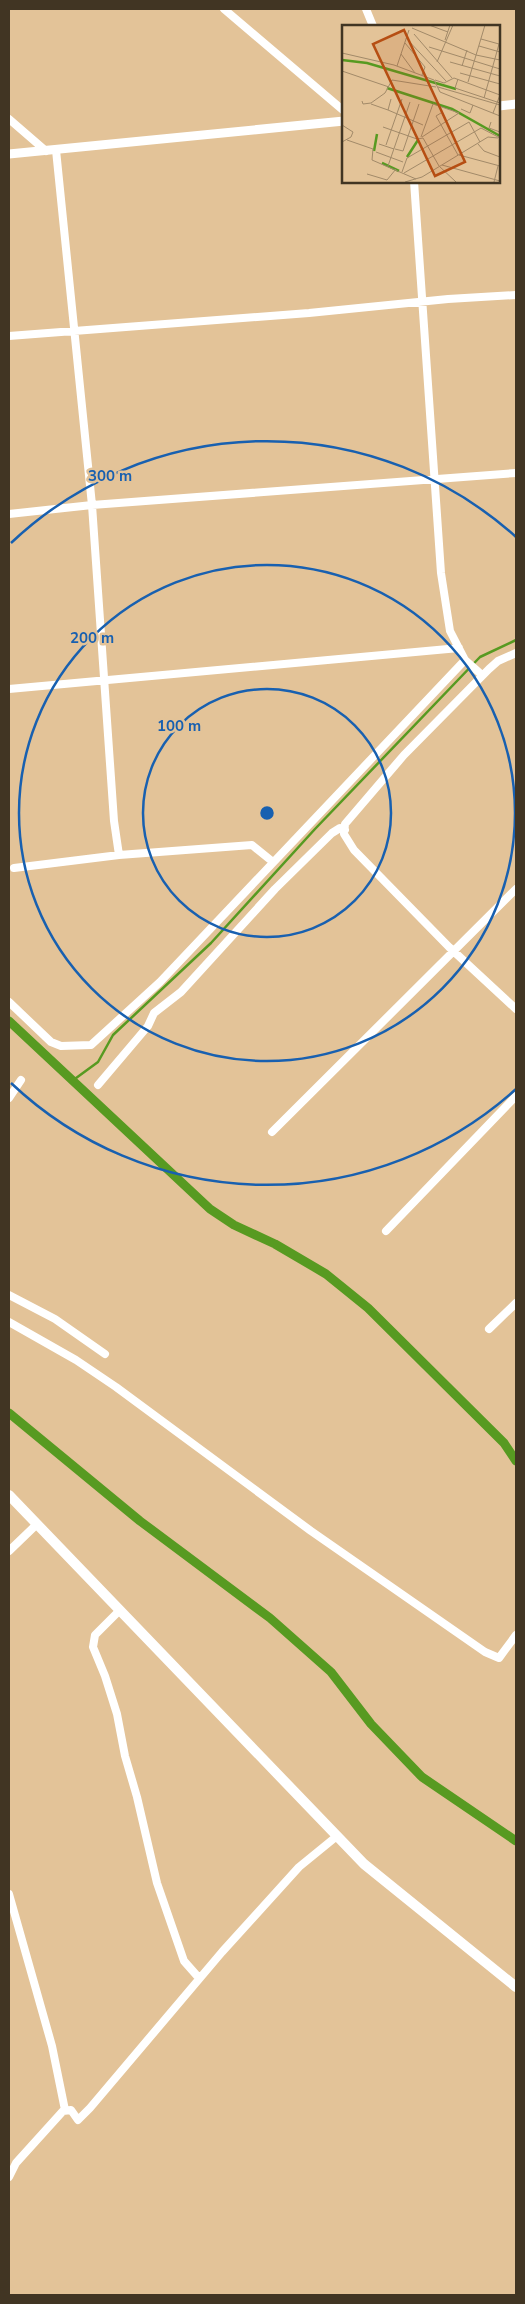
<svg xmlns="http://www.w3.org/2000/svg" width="525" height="2304" viewBox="0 0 525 2304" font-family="'Nunito Sans',sans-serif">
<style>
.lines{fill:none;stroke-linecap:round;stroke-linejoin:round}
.stream{stroke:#579a21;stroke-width:2.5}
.canal{stroke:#579a21;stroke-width:9}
.minor{stroke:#fff;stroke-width:8}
.tertiary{stroke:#fff;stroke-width:9}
.secondary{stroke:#fff;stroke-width:10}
.ring{fill:none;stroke:#1860b0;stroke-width:2.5}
.inset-river{fill:none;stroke:#579a21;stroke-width:2.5}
.inset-road{fill:none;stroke:#a28a69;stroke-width:1}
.view{fill:#b64e13;fill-opacity:0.15;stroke:#b64e13;stroke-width:2.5}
.inset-edge{fill:none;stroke:#413523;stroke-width:2.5}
.centre{fill:#1860b0;stroke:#e3c398;stroke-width:2.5}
.ring-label{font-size:15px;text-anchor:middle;font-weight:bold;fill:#1860b0;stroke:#e3c398;stroke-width:5;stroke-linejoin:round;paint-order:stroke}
</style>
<rect width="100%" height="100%" fill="#e3c398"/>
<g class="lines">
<path class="stream" d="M72 1081 98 1062 113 1035 211 943 315 829 480 657 516 640"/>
<path class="canal" d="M9 1021 210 1209 234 1225 275 1244 326 1274 368 1308 504 1443 516 1461
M9 1413 140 1521 270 1618 331 1672 371 1724 422 1777 516 1841"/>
<path class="minor" d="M224 9 344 111
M366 9 373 26
M9 119 46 151
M414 181 441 573 450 631 465 660 482 675
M9 336 309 313 448 299 516 295
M9 514 92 505 516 473
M516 653 498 661 489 669 404 755 345 824 344 834 354 850 449 947 516 1009
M9 689 459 648
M119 855 252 845 273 862
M14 868 119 855 114 821 92 505 56 150
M9 1002 51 1042 61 1046 91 1045 160 982 465 660
M98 1085 148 1026 154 1013 181 992 275 889 332 833 340 828 345 830
M9 1098 21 1080
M272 1132 516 889
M386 1231 516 1096
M9 1295 55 1319 105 1354
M9 1322 76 1360 116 1387 311 1531 485 1652 499 1658 516 1635
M489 1329 516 1303
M9 1551 37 1524
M120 1610 95 1635 93 1647 105 1676 117 1714 125 1756 137 1797 157 1883 184 1961 199 1978
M9 1894 52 2046 65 2110
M9 2177 16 2163 63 2111 71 2110 78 2120 90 2108 222 1952 299 1867 337 1836"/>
<path class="tertiary" d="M499 106 516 104
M9 154 344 121"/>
<path class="secondary" d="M9 1495 364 1864 516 1987"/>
</g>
<g class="ring">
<circle cx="267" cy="813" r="124"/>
<circle cx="267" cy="813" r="248"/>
<path d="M516 1089A372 372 0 0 1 11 1083M11 543A372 372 0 0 1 516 537"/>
</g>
<g transform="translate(342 25)">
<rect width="158" height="158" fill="#e3c398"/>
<path class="inset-river" d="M0 35 25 38 114 64M45 63 110 84 158 111M32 126 35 109M65 132 76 115M40 138 57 146"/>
<path class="inset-road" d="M87 0 106 7M70 3 134 30 158 35M72 9 110 53M64 13 104 56M139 14 157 19M103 15 108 0M63 18 83 42 80 50M137 21 158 27M87 22 158 44M0 28 52 40 92 55 98 67 158 91M59 29 73 48M95 37 111 0M108 37 158 51M55 41 67 5M120 41 125 25M0 46 47 62M118 48 158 59M116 54 113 63 158 78M93 55 102 58 112 53 158 70M126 57 143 0M96 62 158 80M142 73 157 19M49 74 46 85 81 100M20 76 21 79 29 78 43 68 50 55 94 62M29 79 46 85M119 84 128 88 131 80M99 88 94 91 116 130M151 88 158 70M149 97 147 103 158 107M0 100 11 107 9 112 0 117M41 102 75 114 81 113 97 141 114 157M79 112 91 79 117 88 80 112M5 115 31 124 30 135 74 154M37 119 52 124M136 119 142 126 158 132M44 120 60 74M53 124 61 126 77 79M34 127 61 137M117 130 158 141M100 140 158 156M46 141 68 77M60 147 65 133 127 97 138 117M62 148 139 103 158 113M25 149 45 155 54 144M63 157 80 152 146 112 156 113M152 157 156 141"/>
<path class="view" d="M62 5 123 137 93 151 31 19Z"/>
<rect width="158" height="158" class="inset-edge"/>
</g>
<circle cx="267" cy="813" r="8" class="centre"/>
<g class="ring-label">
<text x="110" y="481">300 m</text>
<text x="92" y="643">200 m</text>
<text x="179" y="731">100 m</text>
</g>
<rect width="525" height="2304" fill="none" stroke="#413523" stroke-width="20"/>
</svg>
